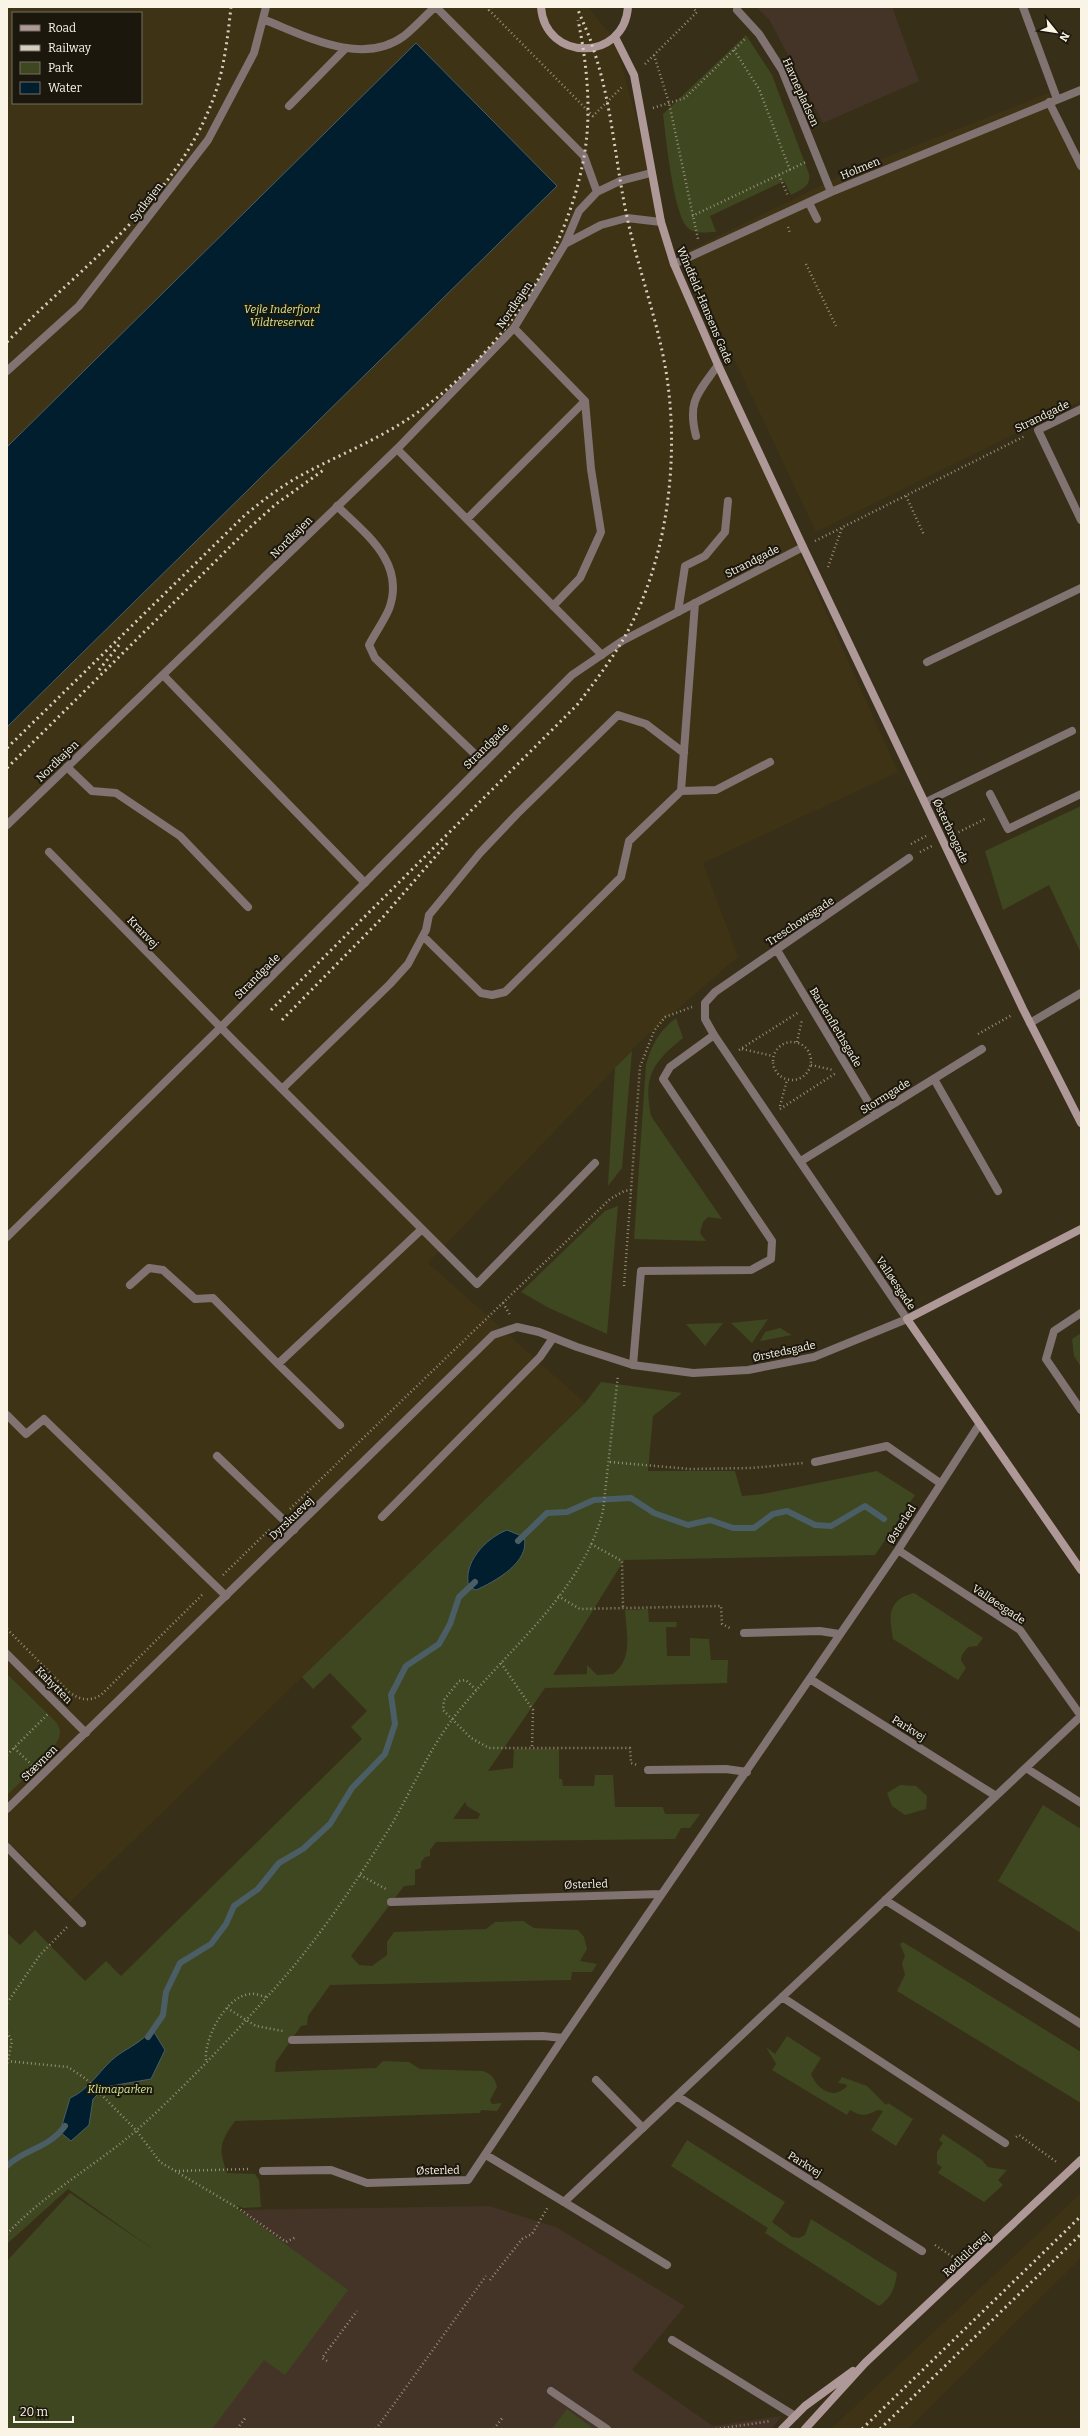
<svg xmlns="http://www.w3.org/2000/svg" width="1088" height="2436" viewBox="0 0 1088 2436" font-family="Bitter,serif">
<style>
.built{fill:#3f3315;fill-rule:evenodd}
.education{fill:#433427}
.green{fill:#3e4720;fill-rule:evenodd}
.water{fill:#001e2e;stroke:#4b5e65}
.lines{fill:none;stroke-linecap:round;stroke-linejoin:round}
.stream{stroke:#4b5e65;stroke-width:6}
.path{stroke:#978f7c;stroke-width:2.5;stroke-dasharray:1 3;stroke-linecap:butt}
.lane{stroke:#817372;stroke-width:8}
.street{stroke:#817372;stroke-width:8}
.secondary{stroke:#af9998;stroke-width:8}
.rail{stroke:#d6cfc0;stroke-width:3;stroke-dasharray:2 4;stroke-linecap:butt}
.labels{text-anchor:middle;stroke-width:4;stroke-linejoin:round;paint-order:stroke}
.street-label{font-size:11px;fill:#faf4e6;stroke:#1b170d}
.park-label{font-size:11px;font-style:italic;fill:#d5eb95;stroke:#1b170d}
</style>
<rect width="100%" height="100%" fill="#382f18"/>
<path class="built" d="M7 7H588L614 39 680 274 796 545 898 772 703 863 738 957 643 1039 428 1263 585 1403 70 1902 7 1841ZM13 13H141V103H13Z
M1049 93 1081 157V401L816 532 684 253 846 173Z
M1081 2193V2258L908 2429H831Z"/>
<path class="education" d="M756 7H892L919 81 823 123 769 19Z
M70 2193 189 2275 239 2210 489 2206 556 2227 685 2306 632 2370 713 2426 782 2416 771 2429H7V2261Z"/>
<path class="green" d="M746 35 772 75 809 174C811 187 801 189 791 195L784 181 710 216 716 232C707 232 694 235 687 227 673 211 666 137 663 114Z
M1081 806V953L1049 885 1003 910 985 851Z
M676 1018 683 1038C653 1062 643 1076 651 1116L722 1219 708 1217 703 1222 700 1233 706 1241 634 1239 646 1065C651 1045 660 1030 676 1018Z
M632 1051 622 1168 608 1186 615 1068Z
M618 1206 607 1334 549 1308 521 1292 605 1211Z
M768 1319 752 1343 731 1323Z
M723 1323 705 1346 686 1324Z
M780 1328 792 1335 760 1341 765 1332Z
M1081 1333V1367L1074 1356 1072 1339Z
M601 1382 682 1393 653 1416 648 1471H735L742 1496 763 1494 877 1471 915 1495 875 1555 624 1560 553 1675 587 1674V1665L597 1675 613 1674C634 1658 626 1633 625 1610L648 1609 649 1622H677L676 1627H666L667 1656H690V1638L709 1639 711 1660H728L727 1683 545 1688 488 1771 513 1768 514 1749H559V1779H562L563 1786H594L595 1775H613L615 1807H663L665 1814H700L690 1828H681L675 1839 436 1842 430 1850V1856L425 1857 421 1862V1868L415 1870V1885L404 1886 351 1956 359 1965 372 1966 387 1955V1942L394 1932 486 1929 495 1922 523 1921 534 1928 578 1930 584 1937 587 1949 580 1961 597 1964 592 1972H572L571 1980 330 1985 308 2016 307 2025 301 2026 276 2062 275 2072 376 2068 383 2061 409 2062 420 2069 483 2071C491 2074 495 2078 497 2087L490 2100 492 2104 502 2103 497 2111 481 2110 480 2113 235 2121C220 2142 218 2148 227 2173L255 2174 259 2180 261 2207 243 2208 237 2205 239 2210 348 2290 285 2375 264 2360 212 2429H7V2261L70 2193 157 2252 68 2189 7 2244V1933L20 1945 35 1930 85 1981 106 1961 121 1976 362 1739 351 1727 367 1711 330 1673 313 1689 302 1677 585 1403ZM465 1802 467 1806 480 1814 478 1819H453Z
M914 1593 983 1638 977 1646 968 1647 962 1655 961 1660 966 1668 958 1680 893 1639C889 1616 887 1600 914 1593Z
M7 1674 53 1719C57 1723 60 1727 60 1733 60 1748 19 1783 7 1795Z
M900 1785 916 1786 927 1796 926 1809 905 1815 892 1806 887 1793Z
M1043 1805 1081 1829V1933L998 1881Z
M903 1942 1081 2052V2103L897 1991 905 1975 902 1963 905 1956 900 1944Z
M787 2036 821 2058 811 2074C817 2089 833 2101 847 2086L845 2084 838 2083 842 2077 867 2086 886 2105 888 2103 913 2119 896 2146 871 2130 883 2111 878 2110C865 2116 863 2117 850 2110L847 2115 772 2070 776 2064 766 2047 775 2054Z
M943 2134 982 2160 988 2167 1007 2170 998 2180 1003 2185 984 2202 938 2173 942 2167 937 2164V2152L943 2143 939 2140Z
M687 2140 785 2202 772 2222 792 2237 799 2238 805 2235 811 2219 897 2273C895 2288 892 2297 879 2306L765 2233 768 2228 671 2166Z
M567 2409 594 2429H552Z"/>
<path class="water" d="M416 43 557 186 7 727V447Z
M507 1530 524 1537C531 1562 494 1582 476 1590L469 1587C462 1563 486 1538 507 1530Z
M152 2029 165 2050 151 2079 105 2087 93 2099 89 2125 71 2141 60 2132 70 2098C91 2089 100 2068 118 2055 131 2046 142 2042 152 2029Z"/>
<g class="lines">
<path class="stream" d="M518 1541 547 1513 567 1512 594 1500 631 1498 654 1513 688 1525 710 1520 733 1528H754L773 1514 787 1511 815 1525 831 1526 865 1506 884 1519
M148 2037 163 2015 166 1992 180 1963 211 1944 226 1924 234 1906 258 1889 279 1863 303 1849 330 1824 352 1788 385 1754 395 1724 391 1695 406 1666 439 1644 450 1624 459 1597 475 1582
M7 2166C24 2149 48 2149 65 2126"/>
<path class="path" d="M492 7 489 10 593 116 623 86
M734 50 759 89 790 170
M654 55 669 103 698 239
M645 64 697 12 692 7
M653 108 685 98 746 38
M779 175 788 196
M692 216 806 162
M788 227 790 233
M806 264 836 326
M906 496 924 535
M815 541 1025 436
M828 567 842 528
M955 834 987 818
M911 844 926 836
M920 852 932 846
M978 1034 1012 1015
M773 1061a19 19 0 1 1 38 0a19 19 0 1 1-38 0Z
M797 1042 802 1020
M742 1049 773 1056
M739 1050 799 1012
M811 1065 833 1070
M780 1106 787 1080
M780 1109 836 1073
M624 1286 640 1067 654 1031 665 1017 692 1007
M503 1303 510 1315
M610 1462 690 1469 752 1468 803 1463
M290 1509 610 1199 624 1191 632 1190
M591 1544 622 1561 623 1608
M223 1575 271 1528
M558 1596 580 1609 721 1606 722 1624 732 1629
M7 1629 69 1692C80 1700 89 1702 101 1695L204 1593
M501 1663 533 1710 532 1748
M476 1690 466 1680 459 1681 444 1700 443 1710 471 1738 489 1748H630L631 1763 637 1765
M14 1748 32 1765
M7 1755 48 1714
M360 1875 386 1889
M7 2003 40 1955 68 1926
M227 2008 256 2026 283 2031
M7 2032 12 2041 7 2065
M206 2060C204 2038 226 1996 250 1994 255 1993 261 1996 266 1997
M7 2061 68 2067 86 2079 136 2130 160 2162 241 2210 286 2242 296 2237
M1016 2137 1019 2135 1058 2163
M175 2171 250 2169
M7 2234C45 2193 95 2166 137 2130 185 2087 233 2035 276 1987 320 1937 357 1881 392 1824 412 1789 429 1750 454 1717 504 1652 582 1594 603 1511L618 1375
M935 2245 956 2259
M490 2280 522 2239 532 2234 548 2207
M327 2361 322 2358 357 2311
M237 2429 246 2417
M376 2429 486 2276
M494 2429 503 2417
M716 2429 771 2421"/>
<path class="lane" d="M1023 7 1057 99
M289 106 346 48
M809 203 817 219
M514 328 585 401 591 469 601 532 580 578 553 606
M696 436C687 401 698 393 718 365
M397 449 602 655
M337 506C366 534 406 563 389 609 384 621 375 633 369 645L375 658 484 763
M467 519 585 401
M678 612 685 566 705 556 725 532 728 501
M927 662 1081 588
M163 675 365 883
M67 767 92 791 116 793 180 836 248 907
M681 791 716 790 770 762
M990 794 1008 829 1081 794
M926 802 1072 731
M49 852 237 1044 477 1284 595 1163
M423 936 481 993 492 995 505 992 621 877 629 841 681 791 695 603
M934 1079 998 1191
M282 1089 390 984 408 964 426 930 429 915 480 853 517 814 618 715 646 724 684 753
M130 1285 149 1268 163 1270 195 1299 213 1298 278 1364
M1081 1313 1054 1331 1046 1359 1081 1410
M633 1365 641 1271 751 1270 771 1259 772 1241 663 1079 670 1067 714 1035
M7 1415 26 1434 44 1419 226 1596
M340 1425 278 1364 422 1229
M217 1456 294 1530
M815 1462 887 1446 940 1483
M382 1517 540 1357 553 1338
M7 1847 82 1923
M596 2080 643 2128
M564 2202 667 2265
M672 2340 795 2416
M551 2391 607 2429"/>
<path class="street" d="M436 7 584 156 597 192
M737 10 759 34 782 70 831 192
M265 20C306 36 362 67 404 36 415 27 425 16 435 7
M1049 102 1081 166
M565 244 601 225 627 218 661 222
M674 264 831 192 1081 90
M7 371 79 306 208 140 254 53 266 7
M1081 409 1038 430 1081 520
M7 825 397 449 514 328 565 244 579 211 597 192 620 181 651 173
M777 950 876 1115
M1030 1023 1081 993
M801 1161 982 1049
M7 1237 221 1027 572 675 622 641 803 547
M898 1550 1020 1630 1081 1716
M744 1633 820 1631 839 1634
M7 1654 86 1733
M810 1679 996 1796
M1026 1768 1081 1803
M648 1770 726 1769 747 1772
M7 1809 493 1335 517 1327 539 1332 577 1347 633 1365 693 1373 748 1370 814 1357 907 1319 714 1035 705 1019V1003L715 992 909 858
M885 1900 1081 2024
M391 1902 661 1894
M782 1997 1005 2143
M292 2040 543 2036 563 2038
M677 2096 922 2251
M486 2155 564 2202 1081 1716
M263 2171 331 2170 367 2183 468 2180 563 2038 898 1550 979 1425"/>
<path class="secondary" d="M541 7C545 62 624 62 628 7
M615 37 634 75 661 222 674 264 718 365 803 547 1023 1009 1081 1123
M1081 1229 907 1319 1081 1570
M782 2429 805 2406 853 2371
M805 2429 865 2363 1081 2160"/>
<path class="rail" d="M7 342C84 264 182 196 217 88 225 62 228 34 231 7
M99 670 119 645
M7 748 245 515C262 501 279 488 298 477 334 457 373 442 408 419 496 360 565 262 584 157 592 112 587 64 578 20
M7 768 247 530 276 504 325 469
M271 1010 577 705C597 679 617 653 632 623 667 552 678 463 668 385 661 329 639 273 627 217 615 161 612 103 593 48 589 34 582 21 577 7
M282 1020 383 917 448 842
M862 2429 1081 2216
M880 2429 1081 2234"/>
</g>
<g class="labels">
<g class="street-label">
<text transform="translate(801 92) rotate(66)" y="4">Havnepladsen</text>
<text transform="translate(860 168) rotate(-22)" y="4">Holmen</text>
<text transform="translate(146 202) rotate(-52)" y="4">Sydkajen</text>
<text transform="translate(514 305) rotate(-56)" y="4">Nordkajen</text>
<text transform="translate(705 305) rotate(67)" y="4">Windfeld-Hansens Gade</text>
<text transform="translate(1042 416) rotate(-26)" y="4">Strandgade</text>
<text transform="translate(291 537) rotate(-45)" y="4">Nordkajen</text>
<text transform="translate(752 561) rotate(-27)" y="4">Strandgade</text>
<text transform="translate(486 746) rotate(-45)" y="4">Strandgade</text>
<text transform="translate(57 761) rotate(-44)" y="4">Nordkajen</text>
<text transform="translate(951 831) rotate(65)" y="4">Østerbrogade</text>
<text transform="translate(800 921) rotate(-34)" y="4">Treschowsgade</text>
<text transform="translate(143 932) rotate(46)" y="4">Kranvej</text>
<text transform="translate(257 976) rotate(-45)" y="4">Strandgade</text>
<text transform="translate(836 1027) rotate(59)" y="4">Bardenflethsgade</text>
<text transform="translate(885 1096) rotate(-32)" y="4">Stormgade</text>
<text transform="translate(896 1283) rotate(56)" y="4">Valløesgade</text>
<text transform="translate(784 1351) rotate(-12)" y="4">Ørstedsgade</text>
<text transform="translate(291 1518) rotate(-44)" y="4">Dyrskuevej</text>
<text transform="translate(901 1524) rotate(-57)" y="4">Østerled</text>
<text transform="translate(999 1604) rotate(34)" y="4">Valløesgade</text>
<text transform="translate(54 1685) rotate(45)" y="4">Kahytten</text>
<text transform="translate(909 1728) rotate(32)" y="4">Parkvej</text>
<text transform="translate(39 1763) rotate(-45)" y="4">Stævnen</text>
<text transform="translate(586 1884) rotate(-2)" y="4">Østerled</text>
<text transform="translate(805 2164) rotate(32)" y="4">Parkvej</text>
<text transform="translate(438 2170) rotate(-1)" y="4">Østerled</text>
<text transform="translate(966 2254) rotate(-43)" y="4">Rødkildevej</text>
</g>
<g class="park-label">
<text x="282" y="313">Vejle Inderfjord<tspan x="282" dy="13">Vildtreservat</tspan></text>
<text x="120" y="2093">Klimaparken</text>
</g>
</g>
<rect width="1088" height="2436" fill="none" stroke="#faf4e6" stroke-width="16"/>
<rect x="12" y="12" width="130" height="92" fill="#1b170d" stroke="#746f64"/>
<rect x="20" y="25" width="20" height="6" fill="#af9998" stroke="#746f64"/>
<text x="48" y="32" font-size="12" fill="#faf4e6">Road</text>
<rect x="20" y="45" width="20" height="6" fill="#d6cfc0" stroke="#746f64"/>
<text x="48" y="52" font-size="12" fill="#faf4e6">Railway</text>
<rect x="20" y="62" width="20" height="12" fill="#3e4720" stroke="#746f64"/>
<text x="48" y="72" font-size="12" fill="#faf4e6">Park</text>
<rect x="20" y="82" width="20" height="12" fill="#001e2e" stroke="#746f64"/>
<text x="48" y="92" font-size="12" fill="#faf4e6">Water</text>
<g transform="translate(1056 32) rotate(120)" stroke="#1b170d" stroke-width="3" paint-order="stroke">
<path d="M0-3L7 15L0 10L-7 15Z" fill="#faf4e6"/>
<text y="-6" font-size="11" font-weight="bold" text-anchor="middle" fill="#faf4e6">N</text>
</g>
<path d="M14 2416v6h59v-6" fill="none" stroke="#faf4e6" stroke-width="2"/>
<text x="20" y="2416" font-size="12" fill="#faf4e6" stroke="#1b170d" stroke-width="3" paint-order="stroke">20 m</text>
</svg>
